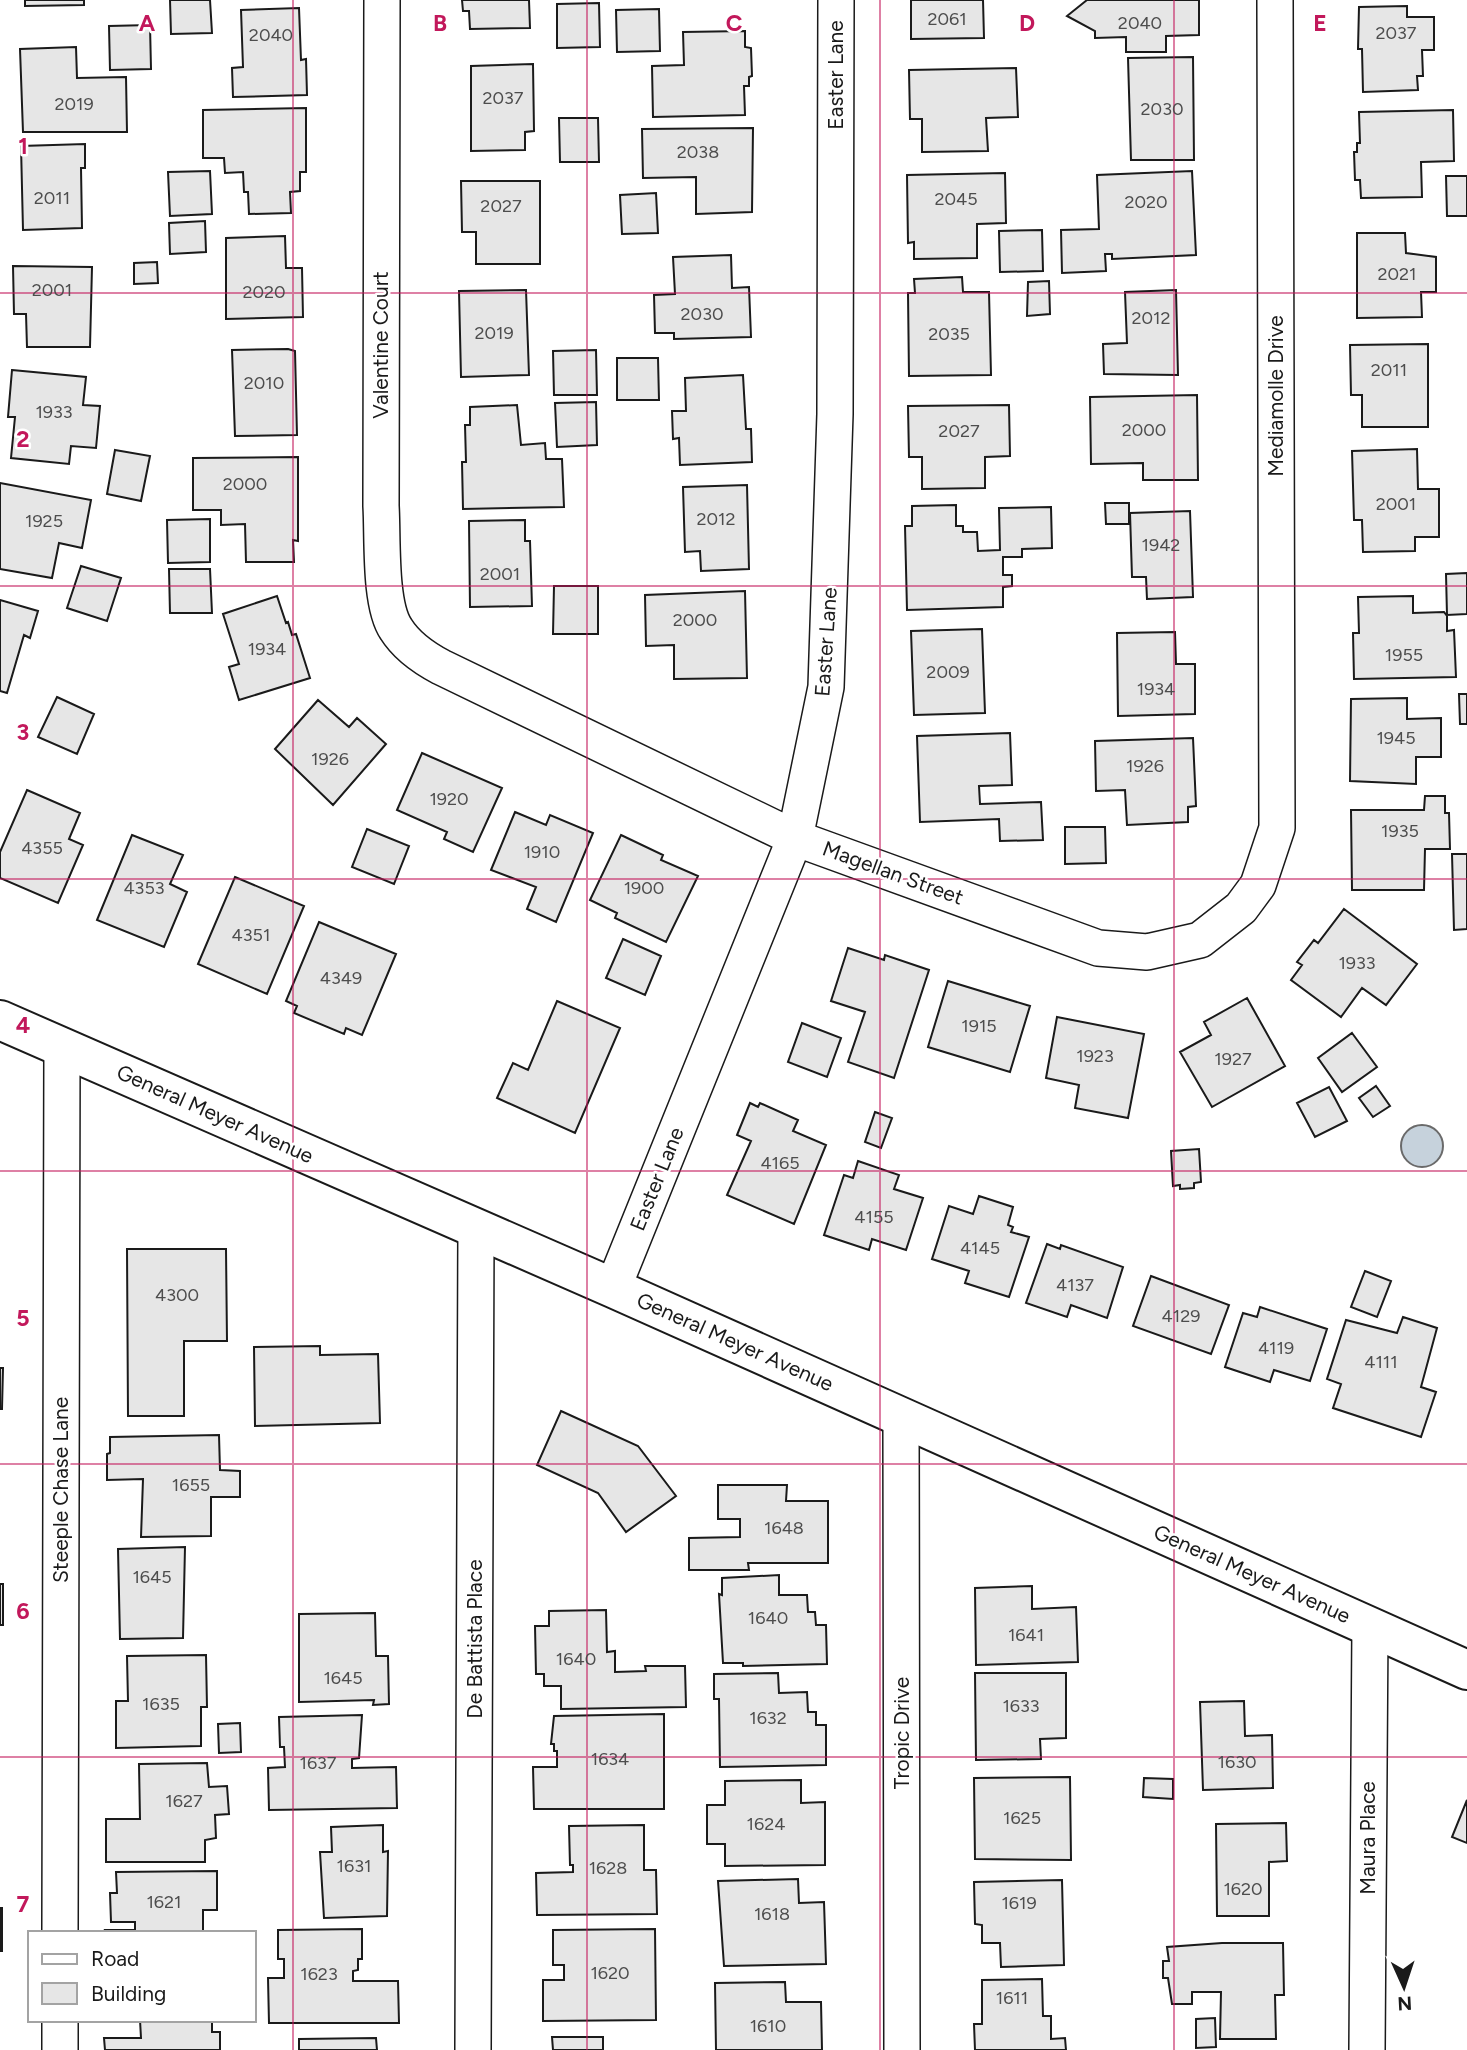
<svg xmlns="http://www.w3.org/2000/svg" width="1467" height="2050" viewBox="0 0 1467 2050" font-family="Figtree,sans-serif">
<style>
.water{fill:#c6d2dc;stroke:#6a6a6a;stroke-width:2}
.building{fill:#e6e6e6;stroke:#1a1a1a;stroke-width:2}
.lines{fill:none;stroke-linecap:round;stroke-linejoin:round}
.minor-casing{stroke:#1a1a1a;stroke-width:38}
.secondary-casing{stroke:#1a1a1a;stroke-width:42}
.minor{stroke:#fff;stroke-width:35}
.secondary{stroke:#fff;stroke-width:38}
.grid{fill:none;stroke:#c2185b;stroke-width:2;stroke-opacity:0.55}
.labels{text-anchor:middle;stroke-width:5;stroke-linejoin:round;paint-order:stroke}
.number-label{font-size:18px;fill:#4d4d4d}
.street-label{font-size:21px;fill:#1a1a1a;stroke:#fff}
.grid-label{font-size:23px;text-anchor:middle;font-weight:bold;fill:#c2185b;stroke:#fff;stroke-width:5;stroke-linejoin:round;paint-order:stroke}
</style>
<rect width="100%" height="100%" fill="#fff"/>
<path class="water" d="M1401 1146a21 21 0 1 1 42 0a21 21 0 1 1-42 0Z"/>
<path class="building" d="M25 0H84V5L25 6Z
M170 0H210L212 33 171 34Z
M462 0H529L530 28 470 29 469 11H463Z
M911 0H983L984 38 911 39Z
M1087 0H1199V35L1166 36V52H1126V37L1095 38V31L1067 16Z
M599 3 600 47 557 48V4Z
M1407 6V17H1434V50H1422L1423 76H1417L1418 90 1363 92 1362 49H1358L1359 7Z
M299 8 301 60 306 59 307 95 233 97 232 68 243 67 241 10Z
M659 9 660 51 617 52 616 10Z
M150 25 151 69 110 70 109 26Z
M745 31V47L751 48 752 76 749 77V86H744L745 115 653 117 652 66 684 65 683 32Z
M76 47 77 78 126 77 127 132H23L20 49Z
M1193 57 1194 160H1131L1128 58Z
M533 64 534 131 525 132V150L471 151V66Z
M1016 68 1018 117 986 118 988 151 922 152V119H910L909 70Z
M306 108V172H300V191L290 192 291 213 249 214 248 192H244L243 172 225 173 224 158H203V110Z
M1453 110 1454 161 1421 162 1422 197 1361 198 1360 180H1355L1354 152H1357V143H1360L1359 112Z
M559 118H598L599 162H560Z
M753 128 752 212 696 214V177L643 178 642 129Z
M85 144V168H81L82 228 23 230 21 146Z
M210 171 212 214 170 216 168 172Z
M1192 171 1196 255 1112 259V254H1105L1106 271 1062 273 1061 230 1099 229 1097 175Z
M1005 173 1006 223 977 224V258L914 259V242L908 243 907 175Z
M1446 176H1467V216H1447Z
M461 181H540V264H476V232H462Z
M656 193 658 233 622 234 620 195Z
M205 221 206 252 170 254 169 223Z
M1042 230 1043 271 1000 272 999 231Z
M1357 233H1405L1406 253 1436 257V292H1421L1422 317 1357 318Z
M285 236 286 268H302L303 317 226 319V238Z
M731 255 732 288 749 287 751 337 674 339V333H655L654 295 675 294 673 257Z
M157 262 158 283 134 284V263Z
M13 266 92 267 90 347H27L26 314H14Z
M962 277 963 292H989L991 375 909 376 908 293H915L914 279Z
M1049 281 1050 314 1027 316 1028 282Z
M526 290 529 375 461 377 459 291Z
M1176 290 1178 375 1104 374 1103 344 1127 343 1125 292Z
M1428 344V427H1362V395H1351L1350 345Z
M288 349 295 351 297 435 235 436 232 350Z
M596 350 597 395H554L553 351Z
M617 358H658L659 400H617Z
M12 370 86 377 83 405 100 406 96 448 71 446 69 464 11 458 15 417H8Z
M743 375 746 429H751L752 462 680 465 679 438 673 439 672 411H686L685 378Z
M1197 395 1198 480H1143V463L1091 464 1090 397Z
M596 402 597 445 557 447 555 403Z
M517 405 521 445 545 443 546 459H562L564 507 463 509 462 462H466L465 425H470V407Z
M1009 405 1010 456 985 457V488L922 489V457H909L908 406Z
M1417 449 1418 489H1439V537H1415V551L1363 552 1362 520H1354L1352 451Z
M115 450 150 456 141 501 107 494Z
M298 457V541L293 540 294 562H246L245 524 221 525V510H193V458Z
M0 483 91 500 82 548 59 543 52 578 0 569Z
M747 485 749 569 701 571 700 551 685 552 683 487Z
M1105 503H1129V524H1106Z
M956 505V526H963V532H977L978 551 1000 550 999 508 1051 507 1052 548 1022 549V557H1003V575H1012V586L1003 587V607L907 610 905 526H912V506Z
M1190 511 1193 597 1147 599 1146 577H1132L1130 513Z
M210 519V562L168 563 167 520Z
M525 520V541H530L532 606 470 607 469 521Z
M81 566 121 578 107 621 67 608Z
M169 569H210L212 613H170Z
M1467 573V614L1447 615 1446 574Z
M554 586H598V634H553Z
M745 591 747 678 674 679V645L646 646 645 595Z
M277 596 286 623 288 622 292 635 296 634 310 678 239 700 229 667 239 664 223 614Z
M1413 596V613L1444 612 1447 616V631L1454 630 1456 677 1354 679 1353 633H1359L1358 597Z
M0 600 38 611 30 638 24 635 7 693 0 691Z
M982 629 985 713 914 715 911 631Z
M1175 632 1176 664H1195V714L1118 716 1117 633Z
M1459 694H1467V724H1460Z
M57 697 94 714 77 754 38 737Z
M1407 698V719L1441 718V757H1416V784L1350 781 1351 699Z
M318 700 349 727 357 718 386 744 333 805 275 749Z
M1010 733 1012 785 979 786 980 804 1041 802 1043 840 1000 841 999 819 920 822 917 736Z
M1193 738 1196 806 1188 807V822L1127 825 1125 790 1096 791 1095 741Z
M422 753 502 788 473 852 444 839 447 832 397 810Z
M27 790 80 813 69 839 83 845 58 903 0 878V852Z
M1425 796H1445V813H1449L1450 849H1425L1424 890H1352L1351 810H1424Z
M515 812 546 825 550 815 593 833 556 922 527 909 536 887 491 870Z
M1065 827H1105L1106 863 1065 864Z
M367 829 409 846 394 884 352 867Z
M132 835 183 855 170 884 187 892 164 947 97 920Z
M621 835 663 855 661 860 698 876 666 942 615 918 617 913 590 900Z
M1452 854H1467V929L1454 930Z
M235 877 304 906 267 994 198 964Z
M1344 909 1417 964 1386 1005 1362 988 1341 1017 1291 980 1302 965 1297 962 1314 940 1318 943Z
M319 922 396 954 362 1035 346 1028 344 1034 294 1013 297 1006 286 1001Z
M623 939 661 956 645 995 606 978Z
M848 948 884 960 885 955 929 970 894 1078 848 1062 865 1012 831 1001Z
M948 981 1030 1006 1010 1072 928 1047Z
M1247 998 1285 1066 1212 1107 1180 1052 1211 1035 1204 1022Z
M557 1001 620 1028 575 1133 497 1098 513 1063 528 1070Z
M1057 1017 1144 1034 1128 1118 1075 1108 1079 1085 1046 1078Z
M802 1023 841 1038 827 1077 788 1062Z
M1352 1033 1377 1067 1342 1092 1318 1058Z
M1376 1086 1390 1106 1373 1117 1359 1098Z
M1329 1087 1347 1121 1315 1137 1297 1103Z
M750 1103 758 1107 760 1103 798 1120 793 1131 826 1145 794 1224 727 1195 751 1141 737 1135Z
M875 1112 892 1118 881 1148 865 1142Z
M1199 1149 1201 1182 1194 1183V1188L1180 1189V1185L1173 1186 1171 1151Z
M858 1161 899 1175 894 1189 923 1198 906 1250 872 1239 869 1250 824 1235 844 1175 853 1178Z
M979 1196 1013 1207 1008 1225 1013 1227 1011 1232 1029 1237 1009 1297 965 1283 969 1271 932 1259 949 1206 973 1214Z
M1047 1244 1060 1249 1061 1245 1123 1267 1107 1318 1071 1305 1067 1317 1026 1303Z
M127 1249H226L227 1341H184V1416H128Z
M1365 1271 1391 1281 1377 1317 1351 1307Z
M1151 1276 1229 1305 1211 1354 1133 1326Z
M1260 1307 1327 1329 1310 1381 1274 1370 1270 1382 1225 1367 1243 1313 1257 1317Z
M1403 1317 1437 1328 1421 1387 1436 1392 1421 1437 1333 1408 1341 1384 1327 1379 1346 1320 1397 1333Z
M320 1346V1355L378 1354 380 1423 255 1426 254 1347Z
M0 1368H3L2 1409H0Z
M561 1411 638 1446 676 1496 626 1532 598 1493 537 1465Z
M219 1435 220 1470 240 1471V1497H211V1536L141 1537 143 1479 107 1480V1454L110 1453V1437Z
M718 1485H787L786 1501H828V1563H748L749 1570H689V1538L740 1537V1519H718Z
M185 1547 183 1638 120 1639 118 1549Z
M779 1575V1595H807L808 1612H815L816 1625H826L827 1664 743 1666V1663H723L719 1594 722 1595V1578Z
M0 1584H3V1625H0Z
M1032 1586V1609L1076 1607 1078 1662 976 1665 975 1588Z
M606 1610 607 1652 615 1651V1672L646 1671 645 1666H685L686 1707 561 1709V1686H544V1674H536L535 1626H549V1611Z
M375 1613 376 1656H388L389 1704 373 1705 374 1700 299 1702V1614Z
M206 1655 207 1707H201V1746L116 1748V1701H128L127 1656Z
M778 1673 779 1693 807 1692 808 1712H816V1725H826V1765L720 1767 719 1699H714V1674Z
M975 1673H1066V1738L1040 1739 1041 1759 976 1760Z
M1244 1701 1245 1736 1272 1735 1273 1788 1203 1790 1200 1702Z
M664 1714V1809H534L533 1767H557V1751H554V1744H551L554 1716Z
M362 1715 359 1758 352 1759V1768L396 1767 397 1808 269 1810 268 1768 285 1767 284 1747H280L279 1717Z
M240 1723 241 1752 219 1753 218 1724Z
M207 1763 209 1787 227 1786 229 1814 215 1815 216 1838 205 1840V1862H106V1819H140L139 1764Z
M1070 1777 1071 1860 975 1859 974 1778Z
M1144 1778 1173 1779V1799L1143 1797Z
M801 1780V1803L825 1802V1865L725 1866V1844H707V1805H725V1781Z
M1467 1800V1843L1452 1837Z
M1286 1823 1287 1861 1269 1862V1916H1217L1216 1824Z
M383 1825V1852L388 1851 387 1916 324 1918 320 1852H332L331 1827Z
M644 1825V1870H656L657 1914 537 1915 536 1873 573 1872V1865H570L569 1826Z
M217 1871V1910H203V1933H106L105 1930H135V1922H111L110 1893H117L116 1872Z
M798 1879 799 1903 824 1902 826 1964 724 1966 718 1881Z
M1062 1880 1064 1965 1001 1967 1000 1943H982V1925L975 1924 974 1882Z
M0 1908H2V1951H0Z
M362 1929V1959H358V1970L353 1971V1981H398L399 2023H269L268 1978H284V1959H278V1930Z
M655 1929 656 2020 543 2021V1980H564V1965H553V1930Z
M1222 1943H1283L1284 1995H1275L1276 2039H1220L1221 1992H1192V2004H1172L1168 1978H1163V1961H1169L1167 1947Z
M1042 1979 1043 2016H1051V2039L1065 2038 1066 2050H975L974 2024H982V1980Z
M785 1982 786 2002H821L822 2050H716L715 1983Z
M1215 2018 1216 2047 1196 2048V2019Z
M140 2020H212V2032H220V2050H105L104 2038H141Z
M552 2037H603V2050H553Z
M376 2038 377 2050H299V2039Z"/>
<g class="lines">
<defs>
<path id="minor" d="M382 0 381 506C383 537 379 604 396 629 406 645 424 658 441 667L795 838 1098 948 1147 952 1200 940 1241 908 1258 885 1277 828 1275 0
M613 1288 795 838 826 687 835 414 836 0
M901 1417 902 2050
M60 1933 62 1047
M60 2050V2020
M473 2050 476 1229
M1367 2050 1370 1626"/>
<path id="secondary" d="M0 1020 613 1288 1467 1670"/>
</defs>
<use href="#minor" class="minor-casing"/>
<use href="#secondary" class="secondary-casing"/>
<use href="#minor" class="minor"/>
<use href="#secondary" class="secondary"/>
</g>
<path class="grid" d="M293 0V2050M587 0V2050M880 0V2050M1174 0V2050M0 293H1467M0 586H1467M0 879H1467M0 1171H1467M0 1464H1467M0 1757H1467"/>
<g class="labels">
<g class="number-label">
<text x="947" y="25">2061</text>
<text x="1140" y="29">2040</text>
<text x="1396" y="39">2037</text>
<text x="271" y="41">2040</text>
<text x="503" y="104">2037</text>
<text x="74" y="110">2019</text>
<text x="1162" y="115">2030</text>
<text x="698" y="158">2038</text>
<text x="52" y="204">2011</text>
<text x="956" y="205">2045</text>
<text x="1146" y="208">2020</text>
<text x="501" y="212">2027</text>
<text x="1397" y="280">2021</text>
<text x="52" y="296">2001</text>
<text x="264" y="298">2020</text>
<text x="702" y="320">2030</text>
<text x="1151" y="324">2012</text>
<text x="494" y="339">2019</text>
<text x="949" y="340">2035</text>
<text x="1389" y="376">2011</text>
<text x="264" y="389">2010</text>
<text x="54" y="418">1933</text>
<text x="1144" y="436">2000</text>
<text x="959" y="437">2027</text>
<text x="245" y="490">2000</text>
<text x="1396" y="510">2001</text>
<text x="716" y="525">2012</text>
<text x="44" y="527">1925</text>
<text x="1161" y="551">1942</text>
<text x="500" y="580">2001</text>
<text x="695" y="626">2000</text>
<text x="267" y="655">1934</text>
<text x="1404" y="661">1955</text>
<text x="948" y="678">2009</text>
<text x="1156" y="695">1934</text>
<text x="1396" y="744">1945</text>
<text x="330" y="765">1926</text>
<text x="1145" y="772">1926</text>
<text x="449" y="805">1920</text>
<text x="1400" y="837">1935</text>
<text x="42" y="854">4355</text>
<text x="542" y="858">1910</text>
<text x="144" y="894">4353</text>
<text x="644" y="894">1900</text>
<text x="251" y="941">4351</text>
<text x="1357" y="969">1933</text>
<text x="341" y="984">4349</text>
<text x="979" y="1032">1915</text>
<text x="1095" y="1062">1923</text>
<text x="1233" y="1065">1927</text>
<text x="780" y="1169">4165</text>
<text x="874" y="1223">4155</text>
<text x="980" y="1254">4145</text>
<text x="1075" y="1291">4137</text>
<text x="177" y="1301">4300</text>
<text x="1181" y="1322">4129</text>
<text x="1276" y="1354">4119</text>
<text x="1381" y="1368">4111</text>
<text x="191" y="1491">1655</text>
<text x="784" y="1534">1648</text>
<text x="152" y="1583">1645</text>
<text x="768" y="1624">1640</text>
<text x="1026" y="1641">1641</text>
<text x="576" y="1665">1640</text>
<text x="343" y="1684">1645</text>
<text x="161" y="1710">1635</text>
<text x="1021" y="1712">1633</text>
<text x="768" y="1724">1632</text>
<text x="610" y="1765">1634</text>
<text x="1237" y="1768">1630</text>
<text x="318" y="1769">1637</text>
<text x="184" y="1807">1627</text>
<text x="1022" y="1824">1625</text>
<text x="766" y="1830">1624</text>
<text x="354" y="1872">1631</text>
<text x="608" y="1874">1628</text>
<text x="1243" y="1895">1620</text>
<text x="164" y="1908">1621</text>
<text x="1019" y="1909">1619</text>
<text x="772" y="1920">1618</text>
<text x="610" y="1979">1620</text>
<text x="319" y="1980">1623</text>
<text x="1012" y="2004">1611</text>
<text x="768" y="2032">1610</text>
</g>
<g class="street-label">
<text transform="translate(836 75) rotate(-90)" y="7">Easter Lane</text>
<text transform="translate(381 345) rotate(-90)" y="7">Valentine Court</text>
<text transform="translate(1276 396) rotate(-90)" y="7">Mediamolle Drive</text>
<text transform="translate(826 642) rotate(-86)" y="7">Easter Lane</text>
<text transform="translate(893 873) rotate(20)" y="7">Magellan Street</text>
<text transform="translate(215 1114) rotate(24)" y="7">General Meyer Avenue</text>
<text transform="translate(657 1179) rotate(-68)" y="7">Easter Lane</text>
<text transform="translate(735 1342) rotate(24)" y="7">General Meyer Avenue</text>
<text transform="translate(61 1490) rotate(-90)" y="7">Steeple Chase Lane</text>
<text transform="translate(1252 1574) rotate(24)" y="7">General Meyer Avenue</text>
<text transform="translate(475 1639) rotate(-90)" y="7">De Battista Place</text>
<text transform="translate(902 1733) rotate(-90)" y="7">Tropic Drive</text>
<text transform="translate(1368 1838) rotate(-90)" y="7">Maura Place</text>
</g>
</g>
<g class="grid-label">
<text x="147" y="31">A</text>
<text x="440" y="31">B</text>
<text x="734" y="31">C</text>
<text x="1027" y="31">D</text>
<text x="1320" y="31">E</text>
<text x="23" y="154">1</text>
<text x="23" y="447">2</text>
<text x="23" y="740">3</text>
<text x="23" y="1033">4</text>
<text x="23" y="1326">5</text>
<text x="23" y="1619">6</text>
<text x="23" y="1912">7</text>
</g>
<rect x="28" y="1931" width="228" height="91" fill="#ffffff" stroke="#a3a3a3" stroke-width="2"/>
<rect x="42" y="1954" width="35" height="10" fill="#ffffff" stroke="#a3a3a3" stroke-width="2"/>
<text x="91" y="1966" font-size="21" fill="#1a1a1a">Road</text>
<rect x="42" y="1983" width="35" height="21" fill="#e6e6e6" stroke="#a3a3a3" stroke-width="2"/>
<text x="91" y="2001" font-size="21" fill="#1a1a1a">Building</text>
<g transform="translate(1404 1987) rotate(177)" stroke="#ffffff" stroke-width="5" paint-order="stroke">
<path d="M0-5L12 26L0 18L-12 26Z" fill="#1a1a1a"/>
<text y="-10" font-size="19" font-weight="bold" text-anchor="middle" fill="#1a1a1a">N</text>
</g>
</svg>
